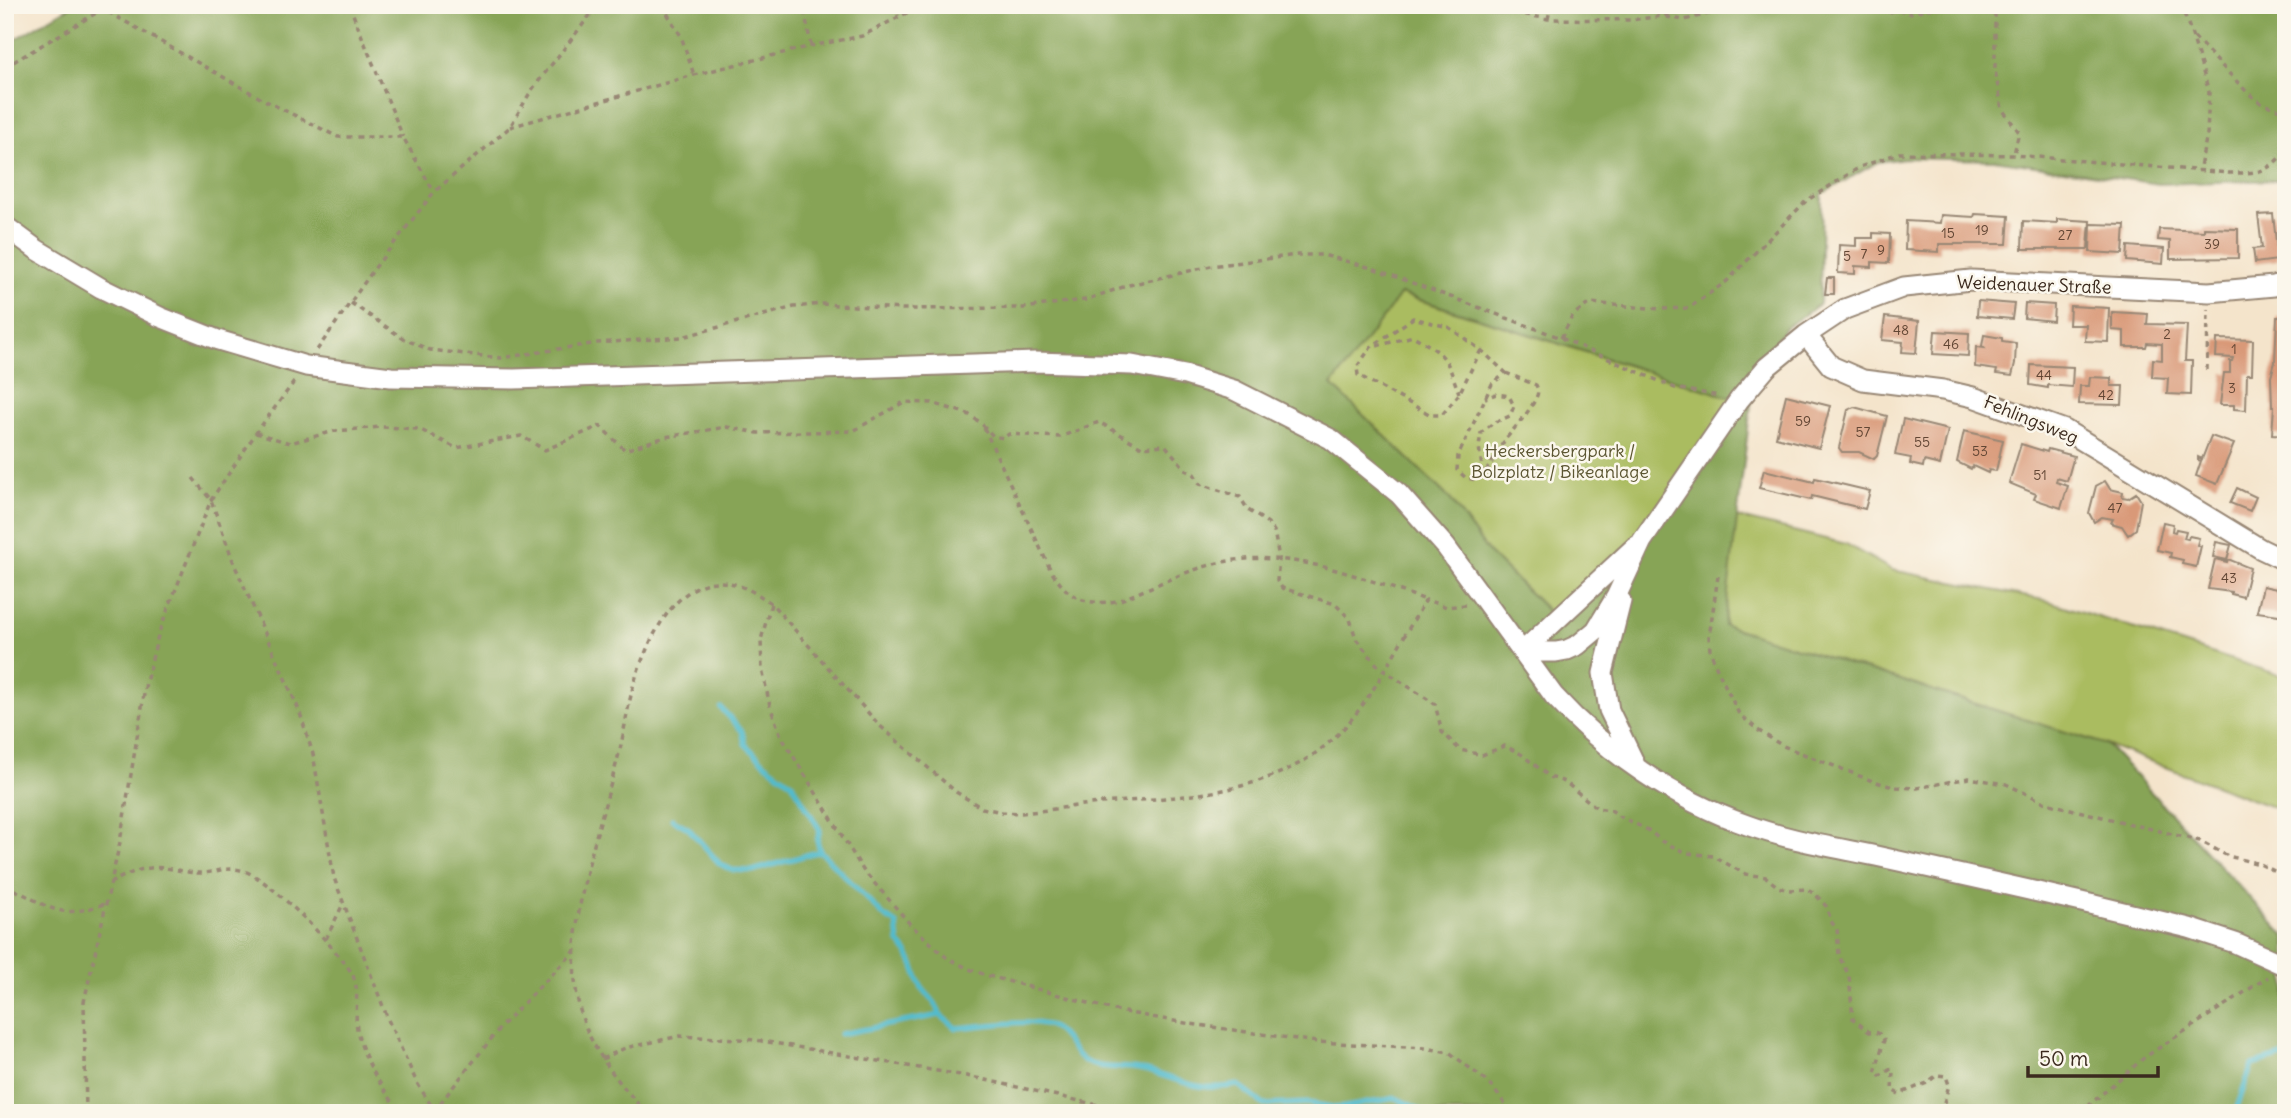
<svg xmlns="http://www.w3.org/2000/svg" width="2291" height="1118" viewBox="0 0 2291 1118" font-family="Delius,sans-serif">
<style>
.green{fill:#aabc60;stroke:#72733f;stroke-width:2}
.forest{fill:#87a456;stroke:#61673a;stroke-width:2;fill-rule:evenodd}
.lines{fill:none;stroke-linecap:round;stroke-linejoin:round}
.stream{stroke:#51bbce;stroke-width:5}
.building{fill:#d99978}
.minor-casing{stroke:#988774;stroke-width:23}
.path{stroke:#988774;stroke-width:3.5;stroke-dasharray:5 5;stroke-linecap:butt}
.minor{stroke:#fff;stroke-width:19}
.minor-bridge-casing{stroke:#988774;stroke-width:23;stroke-linecap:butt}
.minor-bridge{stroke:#fff;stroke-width:19}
.labels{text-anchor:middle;stroke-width:5;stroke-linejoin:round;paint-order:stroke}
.number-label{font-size:14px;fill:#624634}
.street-label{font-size:18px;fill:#3b2a1e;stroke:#fbf7ec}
.park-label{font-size:18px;fill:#5c5632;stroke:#fbf7ec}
</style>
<rect width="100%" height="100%" fill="#fbf7ec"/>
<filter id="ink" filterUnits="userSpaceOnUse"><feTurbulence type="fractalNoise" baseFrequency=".0143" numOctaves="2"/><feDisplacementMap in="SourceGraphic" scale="14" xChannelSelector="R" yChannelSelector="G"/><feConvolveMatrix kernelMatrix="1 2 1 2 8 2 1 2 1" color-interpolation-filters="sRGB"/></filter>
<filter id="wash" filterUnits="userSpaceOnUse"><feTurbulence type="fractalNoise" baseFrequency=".00686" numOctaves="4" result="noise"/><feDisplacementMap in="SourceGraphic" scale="28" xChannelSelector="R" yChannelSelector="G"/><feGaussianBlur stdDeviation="1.57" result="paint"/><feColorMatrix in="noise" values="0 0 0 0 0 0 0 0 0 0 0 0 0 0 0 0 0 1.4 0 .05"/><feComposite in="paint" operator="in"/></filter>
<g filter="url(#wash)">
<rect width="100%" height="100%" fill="#f4e4cb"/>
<path class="green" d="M1400 294 1739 400 1659 513 1557 620 1488 552 1450 499 1332 385Z
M1736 517 1846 544 1892 570 2048 601 2286 677V815L2278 809 2107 745 1724 625Z"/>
<path class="forest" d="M73 5H2286V172L2278 180 2159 184 1994 160 1905 158 1878 162 1822 194 1820 304 1785 328 1755 372 1724 625 2107 745 2286 937V1113H5V45ZM1401 294 1739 400 1642 541 1557 620 1488 552 1450 499 1332 385Z"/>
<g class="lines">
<path class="stream" d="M721 708 742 731 745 744 766 764 792 783 820 830 817 840 820 851 885 917 897 924 899 943C910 953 915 968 919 982 924 995 936 998 940 1015
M672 819 688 828 720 864 732 870 752 871 820 851
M840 1034 940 1015 956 1028C979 1026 1026 1019 1047 1025 1065 1031 1071 1054 1086 1062 1102 1070 1122 1066 1139 1069 1179 1078 1193 1093 1238 1085L1264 1105 1308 1103 1339 1108 1396 1098 1427 1113
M2235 1113 2252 1065 2286 1055"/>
</g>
<g id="blocks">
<path class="building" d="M5 5H15L11 31 5 30Z
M1975 214 2009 216 2007 244H1939V252L1905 250 1906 221 1940 223 1941 215 1974 217Z
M2273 214 2278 260 2255 263 2253 249 2262 248 2258 215Z
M2057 219 2090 221 2088 249H2022L2023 221 2057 223Z
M2091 224 2125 225 2123 254 2090 252Z
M2204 228 2238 229V258L2170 259V241L2158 240 2159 229 2204 231Z
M1873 233 1890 234 1889 263 1872 262V267L1855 266V274L1838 273 1839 245 1856 246V238H1873Z
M2128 246 2164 249 2163 264 2127 261Z
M1827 278H1834V294H1825Z
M1978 301 2014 304 2012 319 1977 316Z
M2025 303 2054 305 2053 321 2024 318Z
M2070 306 2109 308 2108 342 2085 341 2086 325H2069Z
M2112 312 2148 314 2147 324 2187 325 2185 361H2192L2191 395 2167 394 2168 378 2152 377 2153 359 2162 360V344L2147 343 2146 347H2124V331L2112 330Z
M1885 317 1919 321 1916 353 1902 352 1903 342 1882 340Z
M2277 317H2286V435L2272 434 2274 406H2272L2271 377 2275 362Z
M1935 331 1969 333 1968 356 1933 354Z
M1984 335 2002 338V341L2016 343 2015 363 2012 376 1996 374 1997 370 1975 367 1976 347 1984 348 1982 346Z
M2217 339 2253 340 2252 374H2247L2246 410 2234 409V405H2220L2224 373H2230V361H2232L2233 358 2216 357Z
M2031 365 2073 367 2072 387 2048 385V388L2030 385Z
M2090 377 2111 378V386H2123L2122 405 2079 404 2080 386H2089Z
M1786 395 1830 406 1819 448 1776 437Z
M1854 407 1887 416 1877 456 1874 459 1859 452H1842L1839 448 1848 410Z
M1903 419 1948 430 1940 465 1924 461 1923 467 1910 464 1911 458 1895 455Z
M1964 431 2003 440 1996 471 1989 470 1988 473 1973 466 1971 469 1957 462Z
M2211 436 2234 444 2217 484 2196 476 2201 461 2198 460V457L2202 459Z
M2021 444 2047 452 2048 449 2074 456 2067 481 2057 478 2056 482 2068 486 2061 508 2034 499 2036 494 2009 483Z
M1764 470 1814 482 1815 478 1870 491 1865 509 1812 496 1811 500 1759 488Z
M2105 481 2110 489 2123 492 2122 497 2128 498 2136 493 2141 501 2136 529 2128 535 2122 526 2111 523 2113 519 2102 517 2094 522 2089 513 2096 486Z
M2237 488 2256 497 2250 511 2230 503Z
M2163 522 2173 524 2172 531 2175 532 2176 529 2186 531 2184 538 2188 539 2189 536 2199 538 2197 545 2201 546 2196 567 2182 564 2183 560 2170 557 2171 553 2157 550Z
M2216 542 2231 545 2227 560 2213 557Z
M2215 559 2227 562 2228 559 2250 568 2243 597 2231 594V592L2208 589Z
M2263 586 2286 591V616L2257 612Z"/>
</g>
</g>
<g filter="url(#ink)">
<use href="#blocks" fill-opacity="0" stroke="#988774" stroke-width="2"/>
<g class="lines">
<defs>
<path id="minor" d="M5 226 36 249 101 288 160 317 218 340 306 366 391 377 514 379 1035 362 1132 365 1185 375 1234 390 1331 439 1399 494 1446 547 1554 696C1605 752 1675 800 1747 825 1788 840 1833 847 1876 856 1949 872 2022 888 2094 905
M1806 335 1831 366 1863 380 1943 390 1973 397 2065 430 2261 549 2286 561
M1621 601 1603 673 1609 710 1634 762
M1522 652H1556L1567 650 1578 645 1596 630 1616 597 1642 541 1739 400 1767 367 1806 335 1845 309 1904 287 1971 280 2209 292 2274 286 2286 282
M1522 652 1636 546"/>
</defs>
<use href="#minor" class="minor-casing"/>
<path class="path" d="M353 5 352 12 403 137
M662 5 681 36 694 75
M796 5 805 14 811 46
M895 5 898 16
M1476 5 1548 19 1630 20 1664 16 1702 5
M1859 5 1877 10 1890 12 1897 10 1910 13 1927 9 1950 8 1976 12 1991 9 1995 13V70L2002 109 2019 132 2014 154
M2181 5 2192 35 2209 92 2207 135 2199 171
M1666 17 1684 20 1744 5
M1548 19 1551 5
M2194 37 2248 93 2261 103 2286 112
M5 67 103 9 262 99 338 137H403L434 192
M510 127 694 75 811 46 862 36 922 5
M351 303 404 339 430 350 501 358 597 343 682 337 794 307 822 304 902 309 1024 308 1052 304 1085 300 1129 285 1211 266 1297 255H1323L1372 268 1561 338 1675 388 1719 396
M1561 338 1573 315 1590 303 1660 309 1689 308 1727 281 1806 201 1860 167 1899 153 2014 155 2229 173C2258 173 2267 174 2286 150
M1377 346 1413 336C1448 356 1445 356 1459 393
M317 350 374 269 434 192 510 127 531 91 598 5
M1481 350 1459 394 1442 415H1431L1358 375 1357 367 1371 347 1413 318 1448 327 1481 350 1506 373
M2207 370 2208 309
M1506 373 1536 385C1539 391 1538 394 1535 400 1527 415 1515 427 1505 440 1495 453 1490 471 1477 480L1466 478 1457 470 1458 456 1492 384Z
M984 428 1051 571C1069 599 1085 606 1118 601 1151 588 1184 571 1218 563 1289 547 1360 577 1426 600
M256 433 290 443 335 431 382 427 419 429 456 448 521 436 545 450 600 426 625 450 665 437 727 427 758 433 853 431 904 402 932 403 968 414 981 423 993 436 1003 438 1009 434 1060 437 1099 422 1142 447 1165 445 1187 471 1194 474 1200 484 1240 497 1248 510 1268 523 1274 531 1279 558 1277 581 1282 588 1335 604 1350 619 1356 639 1379 667 1435 704 1442 732 1460 750 1482 755 1505 746 1521 754 1550 777 1565 782 1597 808 1611 810 1619 816 1650 831 1661 841 1687 853 1713 856 1745 874 1766 877 1778 887 1789 890 1808 889 1815 894 1826 906 1832 923 1837 928 1839 956 1849 976 1853 1019 1869 1032C1877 1031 1880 1033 1884 1040L1875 1073 1880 1076 1891 1069 1893 1070 1892 1090 1899 1094 1927 1083 1937 1075 1946 1076 1949 1085 1941 1113
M1483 474 1479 447 1481 433 1493 423 1510 416 1514 406 1509 396 1496 394 1485 398
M193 478 211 500 235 566 299 710 313 754 334 878 389 1022 417 1083 436 1113
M1718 576 1709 637 1710 650 1718 671 1739 714 1759 731 1783 746 1870 780 1893 787 1917 788 1969 778 2006 784 2046 803 2200 841 2228 856 2260 864 2286 877
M771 604 761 640 762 669 770 706 781 736 863 870 911 925 946 957 969 969 989 976 1118 1011 1191 1024 1317 1042 1425 1048 1449 1052 1489 1083 1512 1113
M110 883C122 877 136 869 150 868 165 866 182 872 197 873 215 874 225 865 244 871 269 878 336 948 351 972 361 988 354 1011 357 1029 362 1058 383 1091 402 1113
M5 886C51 904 52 922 104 904
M326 939 343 904
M602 1059 625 1048 680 1036 756 1040 972 1077 1134 1113
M434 1111 503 1024 575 951
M86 1113 84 1002 120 842 146 682 159 632 211 500 256 433 294 382
M646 1113C617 1080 586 1045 578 1001 562 924 603 821 621 745 627 717 630 690 641 663 652 636 669 601 697 587 724 574 749 588 771 603L879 725 956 792 982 808 1002 812 1021 813C1044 811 1067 807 1090 804 1177 796 1278 799 1343 729 1378 691 1398 643 1426 600L1447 607 1465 605
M2080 1113 2145 1057 2268 977
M2282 1113 2286 1109"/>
<use href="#minor" class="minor"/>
<defs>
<path id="minor-bridge" d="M2094 905 2189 928 2235 943 2286 966"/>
</defs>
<use href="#minor-bridge" class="minor-bridge-casing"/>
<use href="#minor-bridge" class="minor-bridge"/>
</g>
</g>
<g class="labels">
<g class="number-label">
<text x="1982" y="235">19</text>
<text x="1948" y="238">15</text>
<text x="2065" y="240">27</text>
<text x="2212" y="249">39</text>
<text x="1881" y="255">9</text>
<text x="1864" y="259">7</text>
<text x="1847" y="261">5</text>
<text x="1901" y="335">48</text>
<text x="2167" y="339">2</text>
<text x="1951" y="349">46</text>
<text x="2234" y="354">1</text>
<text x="2044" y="380">44</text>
<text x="2232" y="393">3</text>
<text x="2106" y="400">42</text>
<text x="1803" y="426">59</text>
<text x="1863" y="437">57</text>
<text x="1922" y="447">55</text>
<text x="1980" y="456">53</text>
<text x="2040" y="480">51</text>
<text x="2115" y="513">47</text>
<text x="2229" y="583">43</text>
</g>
<g class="street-label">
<text transform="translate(2034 285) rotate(2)" y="6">Weidenauer Straße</text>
<text transform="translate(2031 420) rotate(22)" y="6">Fehlingsweg</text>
</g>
<g class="park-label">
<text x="1560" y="457">Heckersbergpark /<tspan x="1560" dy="21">Bolzplatz / Bikeanlage</tspan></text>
</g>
</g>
<rect width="2291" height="1118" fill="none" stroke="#fbf7ec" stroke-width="28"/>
<path d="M2028 1066v10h130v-10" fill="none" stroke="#3b2a1e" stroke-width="3.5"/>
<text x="2039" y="1066" font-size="21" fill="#3b2a1e" stroke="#fbf7ec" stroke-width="5" paint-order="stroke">50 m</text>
</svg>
